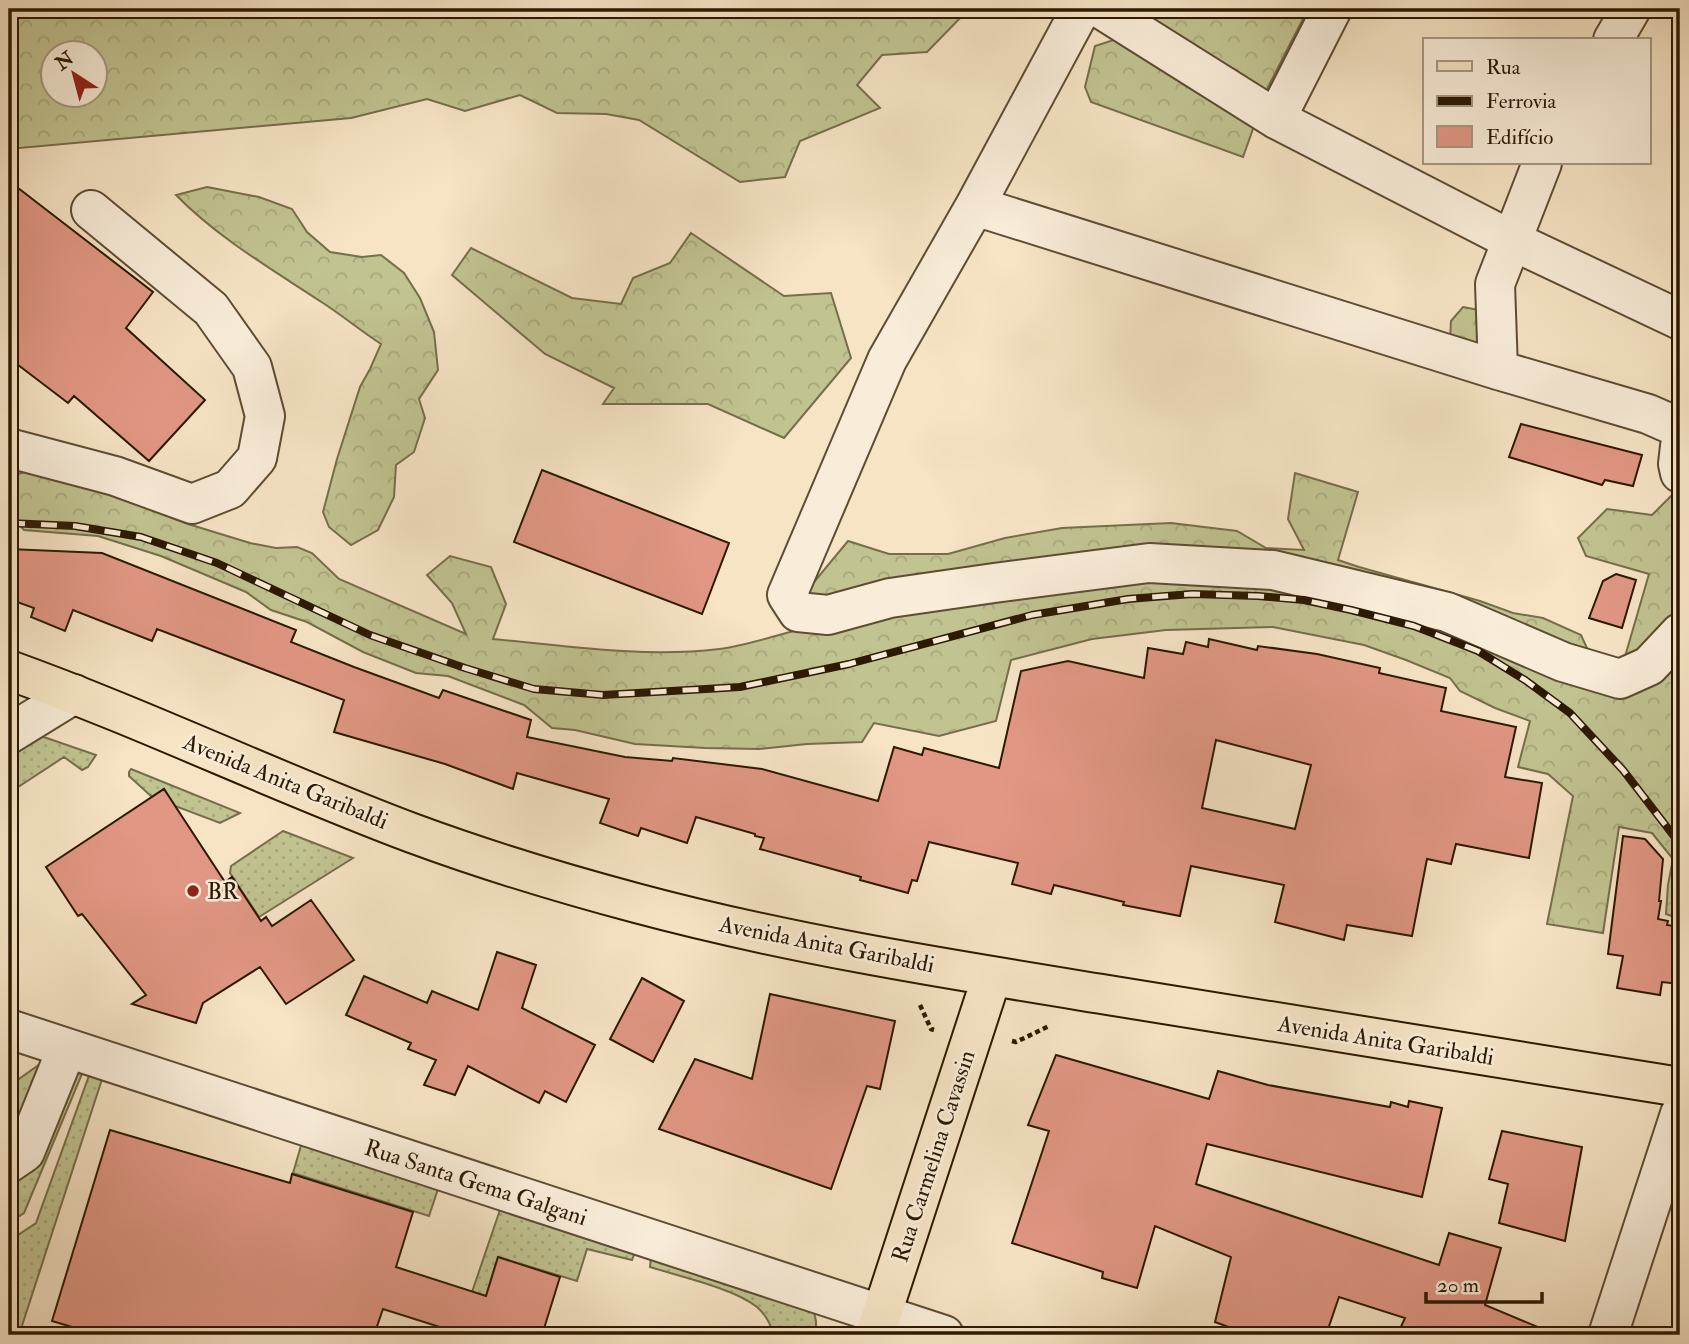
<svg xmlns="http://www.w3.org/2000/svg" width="1689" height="1344" viewBox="0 0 1689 1344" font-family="'IM FELL Double Pica',serif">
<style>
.grass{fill:url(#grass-dots);stroke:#766e4a;stroke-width:2}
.forest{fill:url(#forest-crowns);stroke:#766e4a;stroke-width:2;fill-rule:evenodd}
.building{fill:#e19784;stroke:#2c1902;stroke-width:2;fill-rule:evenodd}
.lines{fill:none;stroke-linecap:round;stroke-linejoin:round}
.minor-casing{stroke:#5e4c33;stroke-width:42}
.major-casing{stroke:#2c1902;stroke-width:42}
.path{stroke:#2c1902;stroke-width:4.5;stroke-dasharray:5 3.5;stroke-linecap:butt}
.minor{stroke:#f9edd9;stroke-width:38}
.major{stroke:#f6e4c5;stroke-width:38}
.rail-casing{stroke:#2c1902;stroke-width:8}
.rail{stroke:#f9edd9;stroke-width:5;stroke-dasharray:16;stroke-linecap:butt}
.poi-dot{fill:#8f2418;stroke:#f9edd9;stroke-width:2.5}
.labels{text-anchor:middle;stroke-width:5;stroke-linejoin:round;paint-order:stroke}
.street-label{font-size:23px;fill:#2c1902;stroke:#f9edd9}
.poi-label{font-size:23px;fill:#2c1902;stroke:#f9edd9;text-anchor:start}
</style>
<defs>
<pattern id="grass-dots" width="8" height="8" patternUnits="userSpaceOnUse" patternTransform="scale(1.75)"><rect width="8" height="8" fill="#c1c391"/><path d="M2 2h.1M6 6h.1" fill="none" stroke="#a6a77b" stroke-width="1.8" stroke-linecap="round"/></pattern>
<pattern id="forest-crowns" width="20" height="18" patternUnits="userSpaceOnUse" patternTransform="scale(1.75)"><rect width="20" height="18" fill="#c1c391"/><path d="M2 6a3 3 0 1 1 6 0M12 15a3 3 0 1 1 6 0" fill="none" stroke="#a6a77b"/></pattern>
</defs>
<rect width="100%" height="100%" fill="#f6e4c5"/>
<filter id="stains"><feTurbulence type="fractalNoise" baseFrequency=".00286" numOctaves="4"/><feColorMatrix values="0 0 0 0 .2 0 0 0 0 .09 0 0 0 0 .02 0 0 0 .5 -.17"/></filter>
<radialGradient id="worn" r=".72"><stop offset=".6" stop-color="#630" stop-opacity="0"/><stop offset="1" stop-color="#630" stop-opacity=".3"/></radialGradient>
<path class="grass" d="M35 734 96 755 88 767 82 770 64 757 9 793V750Z
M131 769 240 813 220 823 175 806 164 789 152 797 129 776V772Z
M283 831 353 858 259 917 230 873 231 866Z
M50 1057 19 1139 9 1126V1086Z
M72 1064 84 1069 24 1213 9 1223V1212L16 1207 9 1196V1187L34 1170Z
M91 1070 104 1073 19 1335H9V1241L36 1223Z
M305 1132 443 1174 429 1216 293 1173Z
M501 1207 635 1252 632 1260 587 1249 577 1281 498 1257 486 1296 472 1292Z
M651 1257 814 1312 816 1321V1335H773C771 1324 766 1315 757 1307 735 1289 679 1276 650 1267Z"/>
<path class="forest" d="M9 9H969L927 52 882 55 857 85 880 108 800 141 785 177 740 182 639 120 606 114 557 113 520 95 465 111 427 99 351 118 9 149ZM52 52H94V94H52Z
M1132 9H1308L1268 87 1243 157 1091 102 1085 87 1095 46 1117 39Z
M207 187 259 197 292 209 307 232 330 252 362 257 381 255 404 273 420 298 434 332 438 370 419 399 425 418 414 452 396 465 394 497 378 530 351 545 329 527 323 512 337 459 360 387 370 369 381 344C361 331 343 316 323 303 273 270 218 238 176 195Z
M691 233 784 296 831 293 851 358 784 438 708 404H603L614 388 545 354 452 275 471 248 572 298 621 304 633 278 670 263Z
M1463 307 1484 311 1478 355 1450 340 1451 321Z
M35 470 59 473 188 524 250 543 276 548 297 547 312 553 339 579 466 634 452 603 427 575 450 556 491 567 506 604 493 639C568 646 644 658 719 649 749 645 780 634 809 627V588L848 541 889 554H948L1005 538 1062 528 1171 523 1237 531 1266 548 1304 550 1288 519 1295 473 1358 492 1338 560 1359 567 1480 601 1513 613 1543 618 1581 635 1591 657 1624 660 1649 574 1586 556 1578 538 1607 509 1652 515 1680 487V919L1666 914 1668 885 1673 859 1652 833 1619 827 1603 933 1547 924 1573 796 1548 774 1518 767 1530 721 1495 708 1460 691 1450 678 1406 660 1364 645 1273 627 1166 630 1092 639 1011 660 996 721 939 736 874 723 862 742 807 744 759 749 705 748 635 744 575 730 552 728 524 705 448 676 416 673 363 652 307 622 271 610 246 592 161 556 98 536 24 530 9 513V476Z"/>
<path class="building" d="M9 181 153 292 126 328 205 400 149 461 74 396 68 403 9 358Z
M1521 424 1642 455 1633 486 1605 480 1602 485 1509 457Z
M542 470 729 543 702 614 514 542Z
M9 549 102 553 296 630 291 642 354 667 439 698 443 690 531 720 527 737 625 757 672 761 673 758 762 769 878 801 894 747 922 755 924 748 999 768 1021 671 1068 661 1144 678 1148 648 1183 654 1186 642 1208 647 1209 639 1257 650 1258 646 1317 654 1380 668 1379 673 1446 688 1441 711 1516 727 1505 777 1542 783 1529 858 1456 844 1451 864 1427 859 1412 936 1347 925 1344 940 1275 922 1284 885 1191 866 1180 916 1123 905 1124 902 1054 885 1051 894 1012 884 1018 863 929 842 917 881 912 880 908 893 860 880 861 877 760 849 764 838 755 836V834L696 817 687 843 641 828 638 836 600 823 609 799 517 773 513 789 445 764 334 732 344 700 157 629 152 641 73 610 65 631 31 617 34 608 9 599ZM1216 740 1311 765 1295 829 1202 808Z
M1616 574 1636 580 1622 628 1589 618 1603 581Z
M164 789 225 882 232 877 261 921 266 917 272 926 311 900 354 960 286 1004 260 967 203 1003 196 1023 132 1004 146 995 82 914 78 916 46 867Z
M1623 836 1645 839 1663 859 1659 901H1661L1658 919 1668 921 1667 925 1680 927V984L1662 982 1660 995 1617 988 1623 956 1608 954Z
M497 952 536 965 522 1008 595 1045 566 1102 545 1091 539 1103 468 1066 455 1095 424 1085 436 1060 408 1049 411 1043 346 1015 364 976 427 1003 432 991 478 1010Z
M642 978 684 1001 653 1062 610 1039Z
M770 994 895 1021 880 1089 867 1086 831 1189 659 1129 695 1059 752 1079Z
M1056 1055 1209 1099 1218 1071 1268 1085 1390 1107 1391 1102 1408 1107 1409 1101 1442 1108 1422 1197 1207 1144 1196 1184 1439 1265 1449 1233 1501 1248 1485 1305 1557 1335H1397L1405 1318 1339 1297 1326 1335H1317L1293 1328 1290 1335H1250L1215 1322 1231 1257 1155 1226 1137 1288 1102 1278 1103 1272 1012 1243 1049 1131 1028 1125Z
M110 1130 290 1183 292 1174 413 1212 396 1267 486 1296 498 1257 560 1277 542 1335H465L383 1309 374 1335H99L52 1321Z
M1502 1131 1582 1147 1565 1241 1499 1223 1508 1184 1489 1179Z"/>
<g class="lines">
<defs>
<path id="minor" d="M1081 9 975 206 887 360 787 595 798 612 828 615 890 598 994 583 1149 563 1273 570 1447 612 1563 662 1620 679 1649 666 1680 633
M1101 9 1276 119 1513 241 1680 320
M1613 40 1631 9
M1276 119 1332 9
M975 206 1498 370 1648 414 1680 428
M1498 370 1495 284 1542 163
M1680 446 1678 464 1680 473
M9 448 115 476 192 504 230 489 257 458 265 416 252 367 211 309 91 210
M9 734 74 694
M9 1029 944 1335
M9 1163 25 1152 67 1048
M1608 1335 1680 1114"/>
<path id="major" d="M9 670C145 719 276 782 412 833 485 860 561 883 636 903 792 945 954 970 1114 996 1303 1026 1491 1057 1680 1087
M875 1335 992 976"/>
</defs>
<use href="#minor" class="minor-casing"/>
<use href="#major" class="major-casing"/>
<path class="path" d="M920 1005 931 1029 934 1030
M1012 1041 1016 1042 1049 1026"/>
<use href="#minor" class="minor"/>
<use href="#major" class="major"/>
<defs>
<path id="rail" d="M9 523 75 526 141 537 217 563 370 635 465 668 534 689 603 695 740 687 849 664 1032 615 1128 599 1192 594 1258 596 1304 600 1351 610 1414 626 1478 651 1525 680 1570 713 1623 770 1680 844"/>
</defs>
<use href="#rail" class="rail-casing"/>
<use href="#rail" class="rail"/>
</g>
<circle class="poi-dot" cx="193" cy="891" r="7"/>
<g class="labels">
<g class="street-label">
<text transform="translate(286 781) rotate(22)" y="8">Avenida Anita Garibaldi</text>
<text transform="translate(827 944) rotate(11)" y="8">Avenida Anita Garibaldi</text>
<text transform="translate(1386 1040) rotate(9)" y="8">Avenida Anita Garibaldi</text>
<text transform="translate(933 1156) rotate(-72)" y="8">Rua Carmelina Cavassin</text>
<text transform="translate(476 1182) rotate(18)" y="8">Rua Santa Gema Galgani</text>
</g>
<g class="poi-label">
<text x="207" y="899">BR</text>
</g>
</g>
<rect width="1689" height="1344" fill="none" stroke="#f6e4c5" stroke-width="35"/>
<rect x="10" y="10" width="1668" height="1323" fill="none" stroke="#2c1902" stroke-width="3.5"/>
<rect x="18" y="18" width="1654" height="1309" fill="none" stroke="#2c1902" stroke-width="2"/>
<rect x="1423" y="38" width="228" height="126" fill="#f9edd9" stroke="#a79883" stroke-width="2"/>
<rect x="1437" y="61" width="35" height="10" fill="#f6e4c5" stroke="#a79883" stroke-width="2"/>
<text x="1486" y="74" font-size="21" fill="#2c1902">Rua</text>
<rect x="1437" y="96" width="35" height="10" fill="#2c1902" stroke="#a79883" stroke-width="2"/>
<text x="1486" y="108" font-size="21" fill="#2c1902">Ferrovia</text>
<rect x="1437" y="126" width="35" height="21" fill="#e19784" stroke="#a79883" stroke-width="2"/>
<text x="1486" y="144" font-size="21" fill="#2c1902">Edifício</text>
<g transform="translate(74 74) rotate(324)"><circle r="33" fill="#f9edd9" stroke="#a79883" stroke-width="2"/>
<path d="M0-5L12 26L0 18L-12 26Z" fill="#8f2418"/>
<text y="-10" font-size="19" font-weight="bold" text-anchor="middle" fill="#2c1902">N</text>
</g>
<path d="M1426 1292v10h116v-10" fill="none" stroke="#2c1902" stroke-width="3.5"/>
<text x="1437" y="1292" font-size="21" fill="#2c1902" stroke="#f9edd9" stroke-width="5" paint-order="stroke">20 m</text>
<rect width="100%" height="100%" filter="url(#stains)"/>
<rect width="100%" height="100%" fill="url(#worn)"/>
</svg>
